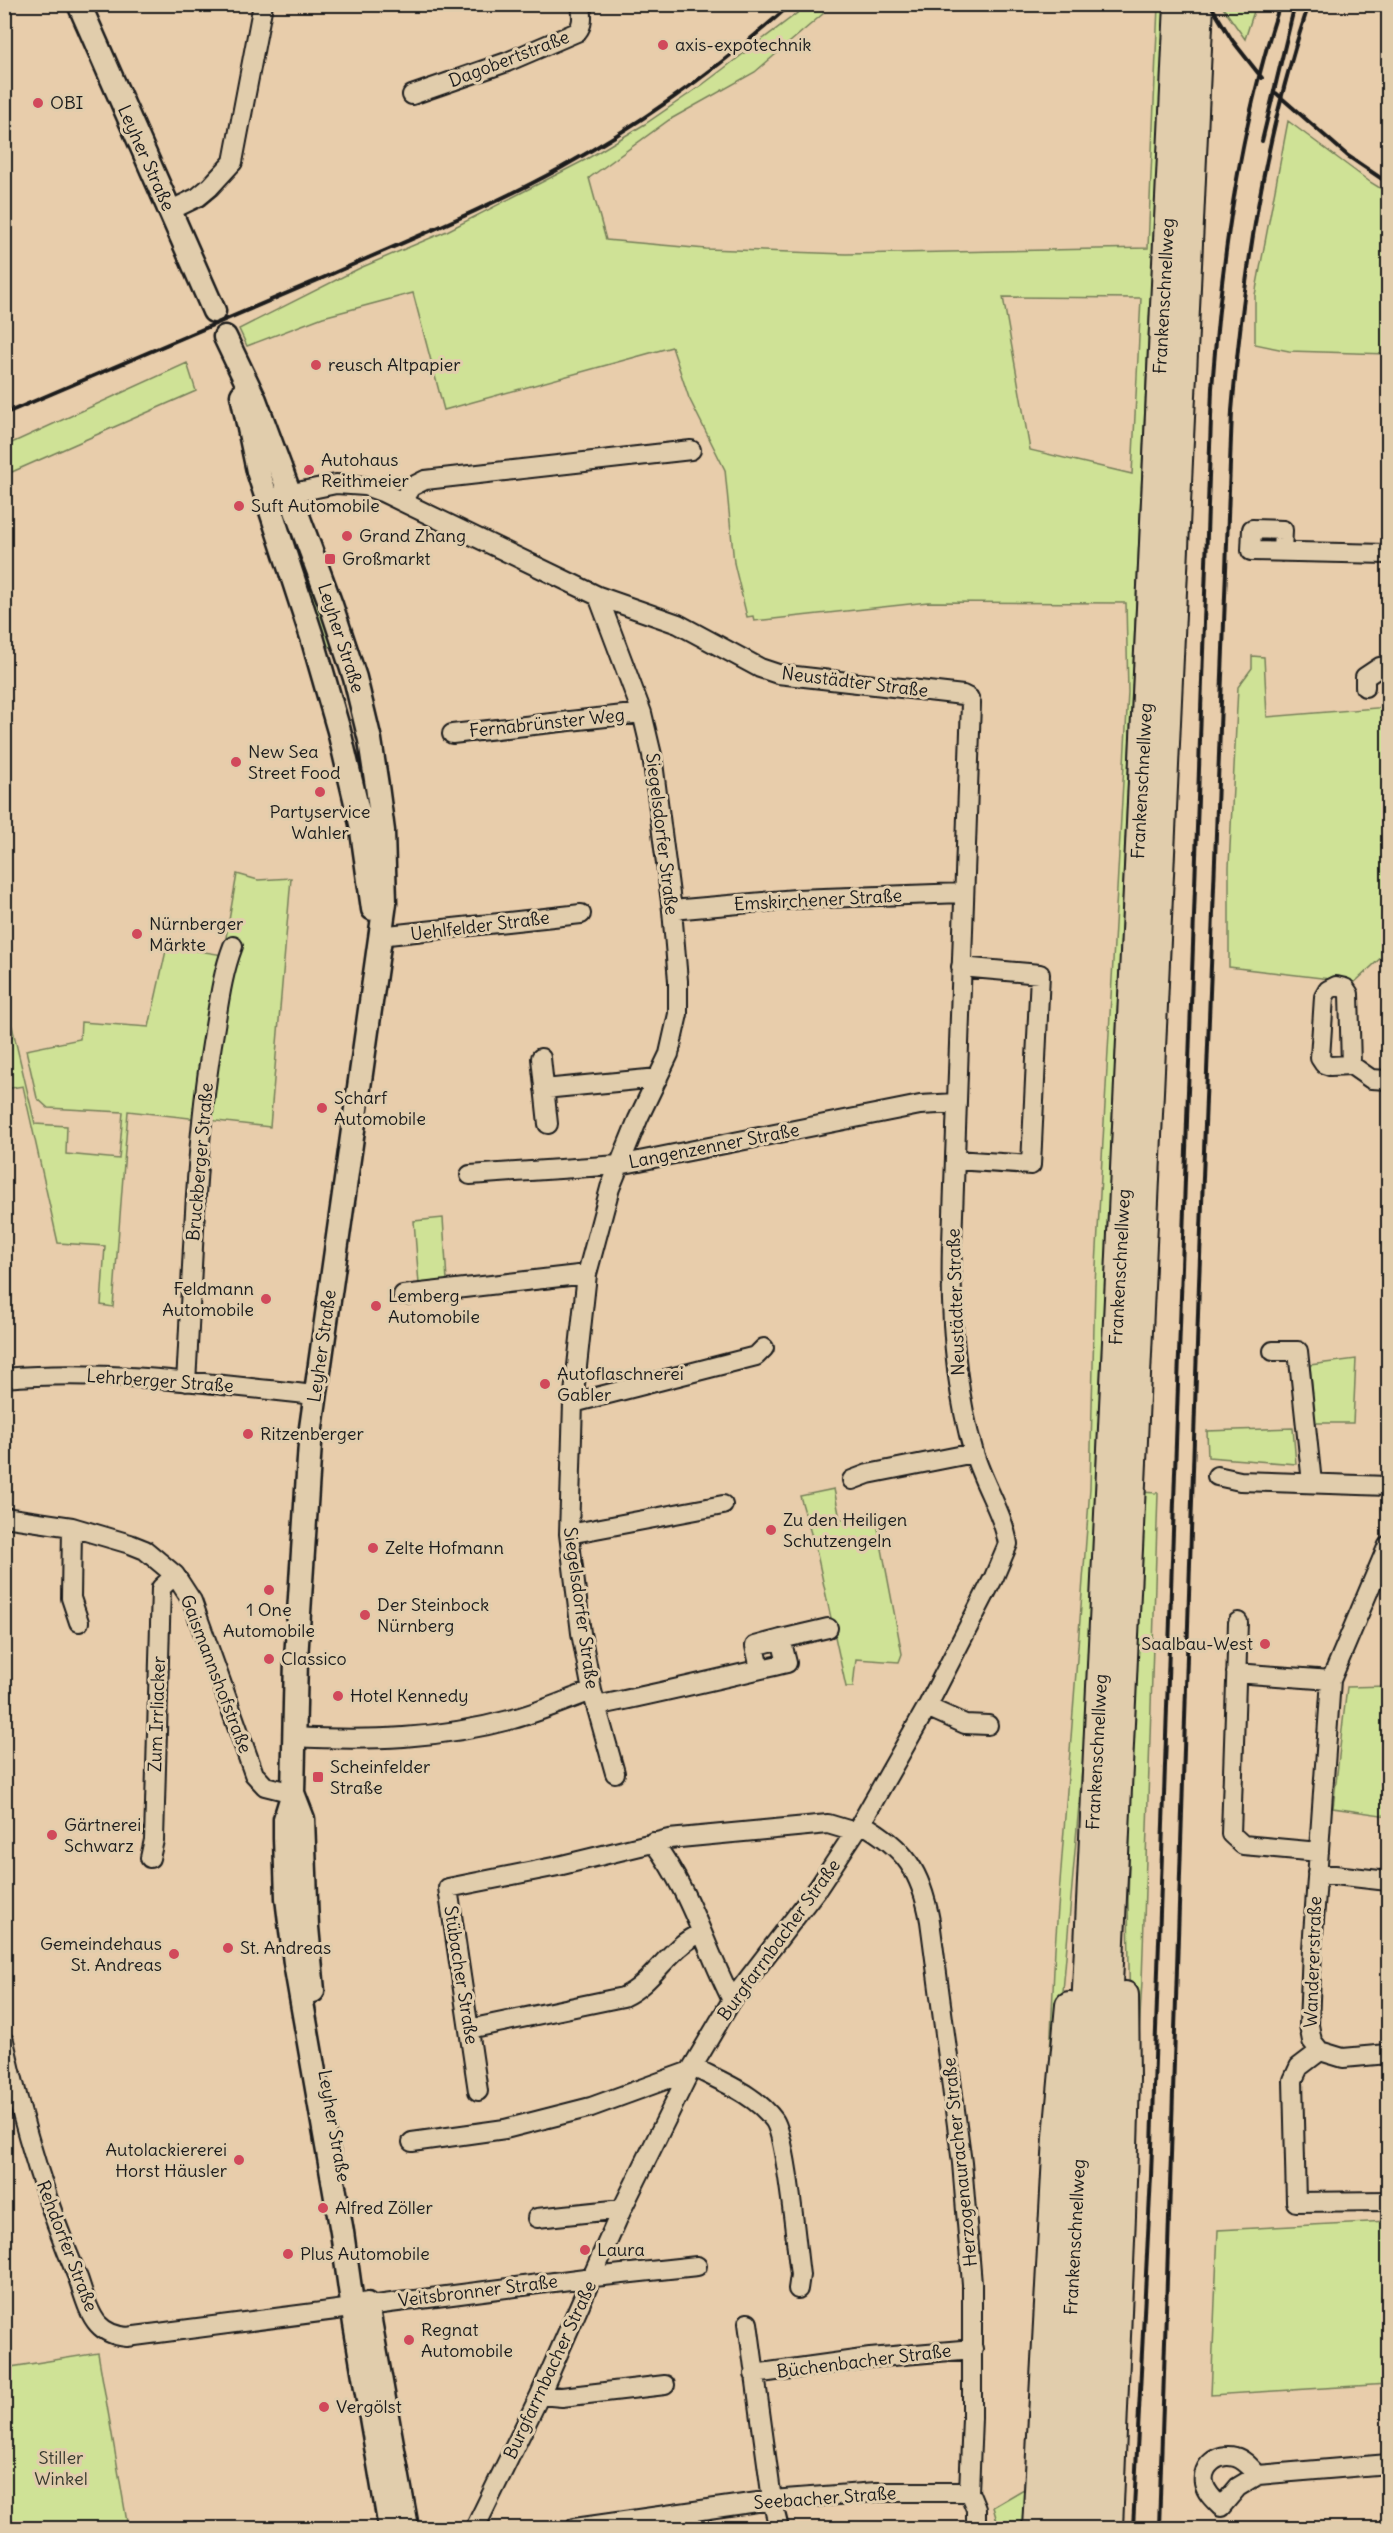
<svg xmlns="http://www.w3.org/2000/svg" width="1393" height="2533" viewBox="0 0 1393 2533" font-family="Delius,sans-serif">
<style>
.green{fill:#cfe296;stroke:#767f59;stroke-width:1.5;fill-rule:evenodd}
.lines{fill:none;stroke-linecap:round;stroke-linejoin:round}
.minor-casing{stroke:#1c1c1c;stroke-width:22}
.major-casing{stroke:#1c1c1c;stroke-width:27}
.highway-casing{stroke:#1c1c1c;stroke-width:30}
.minor{stroke:#e1cdac;stroke-width:18}
.major{stroke:#e1cdac;stroke-width:22}
.highway{stroke:#e1cdac;stroke-width:26}
.rail{stroke:#1c1c1c;stroke-width:4}
.poi-dot{fill:#d1495b;stroke:#e1cdac;stroke-width:2}
.labels{text-anchor:middle;stroke-width:6;stroke-linejoin:round;paint-order:stroke}
.poi-label{font-size:18px;fill:#1c1c1c;stroke:#e1cdac;text-anchor:start}
.street-label{font-size:18px;fill:#1c1c1c;stroke:#e1cdac}
.park-label{font-size:18px;fill:#373a2e;stroke:#e1cdac}
</style>
<rect width="100%" height="100%" fill="#e8cdab"/>
<filter id="ink" filterUnits="userSpaceOnUse"><feTurbulence type="fractalNoise" baseFrequency=".0167" numOctaves="2"/><feDisplacementMap in="SourceGraphic" scale="12" xChannelSelector="R" yChannelSelector="G"/><feConvolveMatrix kernelMatrix="1 2 1 2 8 2 1 2 1" color-interpolation-filters="sRGB"/></filter>
<g filter="url(#ink)">
<path class="green" d="M808 5H817L824 13 755 72 669 120 589 178 606 240 706 249 846 254 1148 248 1158 5H1167L1148 342 1098 1436 1103 1461 1095 1617 1048 2167 1026 2528H999L993 2507 1024 2489 1042 2226 1055 1948 1090 1488 1095 1284 1128 692 1126 603 928 602 754 621 753 616 747 617 734 563 725 470 689 398 672 347 444 410 413 293 323 317 247 346 239 329 360 268 447 231 585 160 645 124 702 85ZM1003 297 1141 298 1132 474 1030 450Z
M1221 5H1256L1245 39Z
M1288 121 1370 182 1388 193V354L1289 351 1255 344V295Z
M187 363 196 391 5 475V446Z
M286 512 334 642 330 647H324L283 527Z
M1252 656 1264 657 1267 717 1388 707V953L1385 954 1355 982 1229 967V867L1238 687 1252 668Z
M237 874 258 880 291 878 270 1127 128 1111 113 1307 101 1305 105 1246 58 1243 23 1086 5 1089V1027L12 1026 35 1124 67 1126 66 1154 119 1159 123 1112 48 1108 37 1098 26 1050 80 1039 81 1022 149 1027 167 946 223 955Z
M443 1218 447 1281 419 1284 414 1221Z
M1356 1359 1353 1423H1315L1310 1365Z
M1293 1428 1296 1464 1208 1457 1207 1431Z
M834 1489 840 1519 876 1517 902 1654 899 1662 856 1659 853 1687H846L817 1554 800 1496Z
M1139 1492 1158 1493 1142 1981 1132 2159 1128 1902Z
M1388 1686V1816L1333 1808 1347 1687Z
M1388 2221V2384L1211 2395 1218 2230Z
M98 2353 128 2528H5V2368Z"/>
<g class="lines">
<defs>
<path id="minor" d="M412 95 507 62 577 32C584 24 582 15 581 4
M169 211 198 197 210 187 233 162 263 4
M278 496 336 484 365 486 382 492 598 596 678 624 760 668 778 674 963 695 969 698 971 703 952 1243C950 1313 954 1386 974 1453 983 1484 1003 1513 1008 1544L994 1577 927 1707 861 1823 818 1888 732 2000 690 2071 622 2209 540 2395 475 2528
M402 501 411 487 425 480 691 450
M1282 552 1283 530 1252 529 1251 551 1388 554
M598 596 642 713 652 755 672 910 678 981V1014L669 1054 638 1119 610 1188 587 1274 573 1403 569 1534 581 1633 592 1691 615 1773
M1365 687V677L1380 667 1388 666
M452 734 642 713
M672 910 796 899 963 893
M379 936 581 914
M541 1058 548 1124
M1351 1065 1349 994 1345 988 1336 986 1328 990 1324 997 1320 1058 1324 1064 1330 1066 1351 1065 1371 1079 1388 1080
M544 1089 658 1078
M955 1160 1031 1165 1040 974 961 967
M470 1175 619 1165 920 1105 957 1103
M403 1295 587 1274
M1273 1351H1298L1312 1483
M4 1378C108 1369 212 1384 315 1395
M186 1382C193 1269 194 1156 212 1044 218 1011 221 977 233 946
M573 1403 756 1356 764 1348
M1217 1476 1240 1481 1388 1486
M852 1480 868 1474 974 1453
M4 1517 72 1527 130 1544 145 1550 175 1575 192 1601 254 1774 265 1786 293 1793
M72 1527 71 1598 79 1622
M569 1534 723 1505
M1238 1622 1231 1834 1243 1845 1319 1852
M781 1639 828 1628
M1236 1673 1331 1680
M596 1706C660 1693 723 1678 787 1663L781 1639 755 1646 760 1669
M927 1707 965 1724 988 1725
M293 1737C369 1741 439 1739 513 1719 540 1712 566 1700 592 1691
M861 1823C905 1848 921 1871 930 1921L962 2163 972 2284V2418L969 2492 976 2509V2528
M653 1842C690 1890 705 1947 732 2000
M150 1858 154 1840 161 1588 175 1575
M1317 1873 1388 1881
M469 2029 623 1997C654 1983 668 1947 701 1933
M4 2041C22 2122 45 2201 78 2278 83 2292 88 2313 98 2324 106 2333 116 2336 127 2337L585 2278 697 2266
M1320 2051 1312 2041 1309 2025 1312 1949 1331 1680 1388 1545
M1320 2051 1299 2067 1293 2080 1296 2202 1388 2201
M1320 2051 1343 2058 1388 2054
M693 2067C720 2081 755 2094 774 2120 787 2138 796 2246 800 2275L798 2289
M478 2091 448 1888 558 1866 669 1839 828 1824 855 1832
M412 2142 505 2129 591 2107 690 2071
M537 2218 622 2209
M748 2323 772 2500 779 2528
M754 2374 870 2358 973 2349
M540 2395 562 2397 665 2385
M1258 2475C1252 2469 1244 2459 1235 2457 1218 2452 1201 2466 1204 2483 1206 2493 1214 2500 1221 2507L1238 2487 1258 2475 1388 2464
M575 2528 772 2500 876 2492H969"/>
<path id="major" d="M79 4 214 311
M225 337 255 400 331 605 355 678 370 740 377 786 383 831 385 903 311 1428 296 1659 293 1793 285 1819V1838L287 1898 295 1963 342 2232 355 2324 390 2528
M242 395 258 471 312 637 339 731 361 824 373 909
M293 1793 303 1819 307 1927 313 1991
M367 2304 407 2528"/>
<path id="highway" d="M1036 2528 1057 2137 1069 2005
M1061 2528 1178 4
M1084 2528 1200 4
M1109 2528 1122 2216 1126 2078 1125 1995"/>
</defs>
<use href="#minor" class="minor-casing"/>
<use href="#major" class="major-casing"/>
<use href="#highway" class="highway-casing"/>
<use href="#minor" class="minor"/>
<use href="#major" class="major"/>
<use href="#highway" class="highway"/>
<path class="rail" d="M1210 4 1232 40 1262 78
M1276 93 1348 156 1388 183
M1262 141 1295 4
M4 414C111 369 218 323 325 277 403 242 484 210 559 169 642 123 720 68 791 4
M1133 2528 1151 2176 1212 388C1222 257 1239 130 1280 4
M1159 2528 1199 1283 1232 411C1244 272 1264 137 1309 4"/>
</g>
</g>
<g class="poi-dot">
<circle cx="663" cy="45" r="6"/>
<circle cx="38" cy="103" r="6"/>
<circle cx="316" cy="365" r="6"/>
<circle cx="309" cy="470" r="6"/>
<circle cx="239" cy="506" r="6"/>
<circle cx="347" cy="536" r="6"/>
<rect x="324" y="553" width="12" height="12" rx="3"/>
<circle cx="236" cy="762" r="6"/>
<circle cx="320" cy="792" r="6"/>
<circle cx="137" cy="934" r="6"/>
<circle cx="322" cy="1108" r="6"/>
<circle cx="266" cy="1299" r="6"/>
<circle cx="376" cy="1306" r="6"/>
<circle cx="545" cy="1384" r="6"/>
<circle cx="248" cy="1434" r="6"/>
<circle cx="771" cy="1530" r="6"/>
<circle cx="373" cy="1548" r="6"/>
<circle cx="269" cy="1590" r="6"/>
<circle cx="365" cy="1615" r="6"/>
<circle cx="1265" cy="1644" r="6"/>
<circle cx="269" cy="1659" r="6"/>
<circle cx="338" cy="1696" r="6"/>
<rect x="312" y="1771" width="12" height="12" rx="3"/>
<circle cx="52" cy="1835" r="6"/>
<circle cx="228" cy="1948" r="6"/>
<circle cx="174" cy="1954" r="6"/>
<circle cx="239" cy="2160" r="6"/>
<circle cx="323" cy="2208" r="6"/>
<circle cx="585" cy="2250" r="6"/>
<circle cx="288" cy="2254" r="6"/>
<circle cx="409" cy="2340" r="6"/>
<circle cx="324" cy="2407" r="6"/>
</g>
<g class="labels">
<g class="poi-label">
<text x="675" y="51">axis-expotechnik</text>
<text x="50" y="109">OBI</text>
<text x="328" y="371">reusch Altpapier</text>
<text x="321" y="466">Autohaus<tspan x="321" dy="21">Reithmeier</tspan></text>
<text x="251" y="512">Suft Automobile</text>
<text x="359" y="542">Grand Zhang</text>
<text x="342" y="565">Großmarkt</text>
<text x="248" y="758">New Sea<tspan x="248" dy="21">Street Food</tspan></text>
<text x="320" y="818" text-anchor="middle">Partyservice<tspan x="320" dy="21">Wahler</tspan></text>
<text x="149" y="930">Nürnberger<tspan x="149" dy="21">Märkte</tspan></text>
<text x="334" y="1104">Scharf<tspan x="334" dy="21">Automobile</tspan></text>
<text x="254" y="1295" text-anchor="end">Feldmann<tspan x="254" dy="21">Automobile</tspan></text>
<text x="388" y="1302">Lemberg<tspan x="388" dy="21">Automobile</tspan></text>
<text x="557" y="1380">Autoflaschnerei<tspan x="557" dy="21">Gabler</tspan></text>
<text x="260" y="1440">Ritzenberger</text>
<text x="783" y="1526">Zu den Heiligen<tspan x="783" dy="21">Schutzengeln</tspan></text>
<text x="385" y="1554">Zelte Hofmann</text>
<text x="377" y="1611">Der Steinbock<tspan x="377" dy="21">Nürnberg</tspan></text>
<text x="269" y="1616" text-anchor="middle">1 One<tspan x="269" dy="21">Automobile</tspan></text>
<text x="1253" y="1650" text-anchor="end">Saalbau-West</text>
<text x="281" y="1665">Classico</text>
<text x="350" y="1702">Hotel Kennedy</text>
<text x="330" y="1773">Scheinfelder<tspan x="330" dy="21">Straße</tspan></text>
<text x="64" y="1831">Gärtnerei<tspan x="64" dy="21">Schwarz</tspan></text>
<text x="162" y="1950" text-anchor="end">Gemeindehaus<tspan x="162" dy="21">St. Andreas</tspan></text>
<text x="240" y="1954">St. Andreas</text>
<text x="227" y="2156" text-anchor="end">Autolackiererei<tspan x="227" dy="21">Horst Häusler</tspan></text>
<text x="335" y="2214">Alfred Zöller</text>
<text x="597" y="2256">Laura</text>
<text x="300" y="2260">Plus Automobile</text>
<text x="421" y="2336">Regnat<tspan x="421" dy="21">Automobile</tspan></text>
<text x="336" y="2413">Vergölst</text>
</g>
<g class="street-label">
<text transform="translate(509 59) rotate(-21)" y="6">Dagobertstraße</text>
<text transform="translate(146 158) rotate(66)" y="6">Leyher Straße</text>
<text transform="translate(1164 296) rotate(-87)" y="6">Frankenschnellweg</text>
<text transform="translate(341 638) rotate(72)" y="6">Leyher Straße</text>
<text transform="translate(855 682) rotate(7)" y="6">Neustädter Straße</text>
<text transform="translate(547 723) rotate(-6)" y="6">Fernabrünster Weg</text>
<text transform="translate(1142 781) rotate(-87)" y="6">Frankenschnellweg</text>
<text transform="translate(662 834) rotate(83)" y="6">Siegelsdorfer Straße</text>
<text transform="translate(818 900) rotate(-3)" y="6">Emskirchener Straße</text>
<text transform="translate(480 926) rotate(-7)" y="6">Uehlfelder Straße</text>
<text transform="translate(714 1146) rotate(-11)" y="6">Langenzenner Straße</text>
<text transform="translate(200 1162) rotate(-85)" y="6">Bruckberger Straße</text>
<text transform="translate(1120 1267) rotate(-87)" y="6">Frankenschnellweg</text>
<text transform="translate(956 1302) rotate(-92)" y="6">Neustädter Straße</text>
<text transform="translate(322 1346) rotate(-82)" y="6">Leyher Straße</text>
<text transform="translate(160 1381) rotate(4)" y="6">Lehrberger Straße</text>
<text transform="translate(581 1608) rotate(82)" y="6">Siegelsdorfer Straße</text>
<text transform="translate(216 1674) rotate(69)" y="6">Gaismannshofstraße</text>
<text transform="translate(157 1714) rotate(-88)" y="6">Zum Irrliacker</text>
<text transform="translate(1097 1752) rotate(-87)" y="6">Frankenschnellweg</text>
<text transform="translate(779 1940) rotate(-54)" y="6">Burgfarrnbacher Straße</text>
<text transform="translate(1313 1962) rotate(-88)" y="6">Wandererstraße</text>
<text transform="translate(461 1975) rotate(81)" y="6">Stübacher Straße</text>
<text transform="translate(334 2126) rotate(80)" y="6">Leyher Straße</text>
<text transform="translate(960 2162) rotate(-96)" y="6">Herzogenauracher Straße</text>
<text transform="translate(1075 2237) rotate(-87)" y="6">Frankenschnellweg</text>
<text transform="translate(67 2246) rotate(69)" y="6">Rehdorfer Straße</text>
<text transform="translate(478 2291) rotate(-7)" y="6">Veitsbronner Straße</text>
<text transform="translate(864 2361) rotate(-7)" y="6">Büchenbacher Straße</text>
<text transform="translate(550 2370) rotate(-65)" y="6">Burgfarrnbacher Straße</text>
<text transform="translate(825 2498) rotate(-4)" y="6">Seebacher Straße</text>
</g>
<g class="park-label">
<text x="61" y="2464">Stiller<tspan x="61" dy="21">Winkel</tspan></text>
</g>
</g>
<rect width="1393" height="2533" fill="none" stroke="#e1cdac" stroke-width="24"/>
<rect x="12" y="12" width="1369" height="2509" fill="none" stroke="#1c1c1c" stroke-width="2" filter="url(#ink)"/>
</svg>
